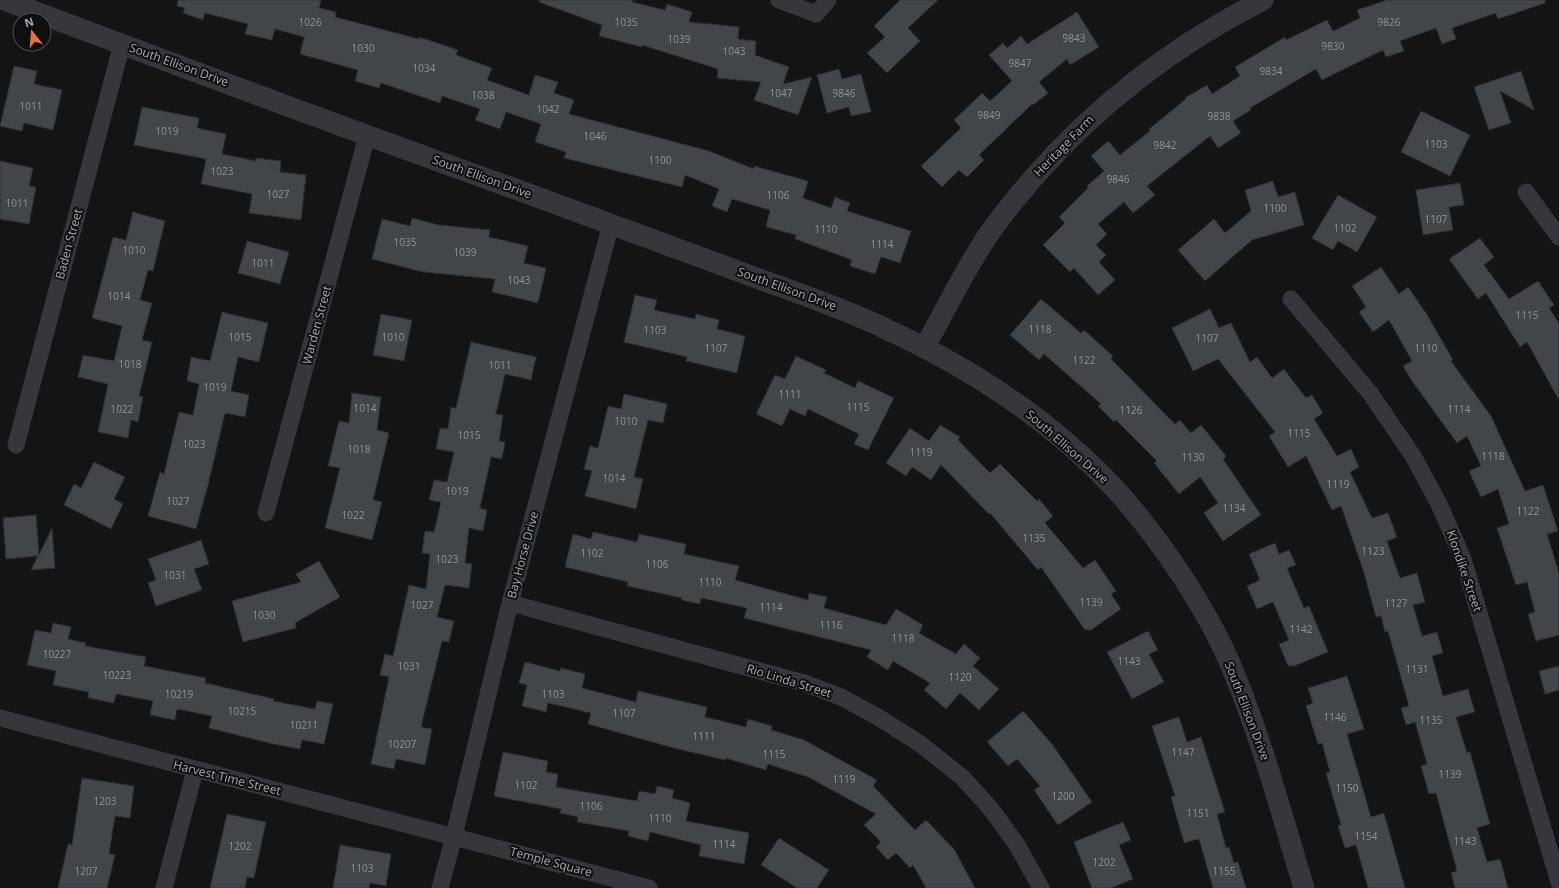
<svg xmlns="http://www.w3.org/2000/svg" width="1559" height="888" viewBox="0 0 1559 888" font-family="'Open Sans',sans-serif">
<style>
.building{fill:#434648;stroke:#2e2f31}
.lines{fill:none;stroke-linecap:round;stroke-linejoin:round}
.minor{stroke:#35373a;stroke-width:17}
.tertiary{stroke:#35373a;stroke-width:21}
.labels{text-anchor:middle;stroke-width:4;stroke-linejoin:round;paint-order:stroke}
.number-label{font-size:10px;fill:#8d959a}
.street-label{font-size:12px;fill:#a6afb5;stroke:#0f0f10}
</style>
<rect width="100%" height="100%" fill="#141415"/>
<path class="building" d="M178 0H321L319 8 336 12 335 17 419 39V37L458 50 456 55 492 68 487 80 529 95 535 75 558 82 554 93 574 100 569 114 709 151 754 169V166L808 181 803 198 831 208 835 197 850 203 847 211 911 231 900 263 881 257 875 274 850 266 852 260 795 239 796 235 766 227 770 210 732 199 727 212 712 206 719 189 685 175 682 187 564 158 566 152 535 142 541 124 506 112 500 129 475 120 480 109 442 96 440 103 381 83 379 88 355 81 358 70 300 54 304 37 275 29 272 40 245 34 248 24 205 13 203 20 183 13 185 8 177 6Z
M539 0H633L632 2 665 10 667 4 692 12 689 22 739 27 738 39 756 41 755 55 789 67 783 84 812 77 798 115 754 100 761 82 717 78 718 69 642 45V47L599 36 602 25 539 2Z
M900 0H938L908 28 920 41 887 73 867 53 885 37 874 26Z
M1387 0H1545V3L1498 19 1496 13 1452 28 1456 39 1442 44 1436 28 1400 41 1404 51 1386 57 1383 50 1322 80 1316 69 1250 108 1251 110 1233 121 1241 133 1218 148 1210 136 1147 186 1155 195 1133 213 1124 202 1098 224 1107 234 1096 245 1106 255 1099 262 1115 280 1098 295 1074 268 1070 272 1043 245 1065 223 1059 217 1088 188 1087 186 1104 171 1091 156 1108 141 1120 155 1150 131 1149 129 1186 99 1185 98 1207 85 1212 94 1240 76 1235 67 1285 37 1286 40 1327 20 1333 31 1360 18 1357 10Z
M1077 12 1099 47 1070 65 1067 59 1039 82 1048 93 1033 105 1032 104 979 155 984 160 967 177 959 170 942 187 921 166 961 128 954 120 982 93 990 101 1012 81 989 55 1003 43 1007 48 1021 36 1027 44Z
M14 66 37 71 34 84 62 90 53 130 24 123 22 131 0 126Z
M839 69 842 79 861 74 871 112 851 116 849 107 827 113 817 75Z
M1521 71 1534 110 1500 91 1511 123 1489 130 1474 87Z
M142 107 199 118 197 128 226 134 222 154 256 161V158L281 161 280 172 306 175 301 220 249 213 252 194 201 184 206 159 134 145Z
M1421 111 1470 135 1450 176 1401 152Z
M0 161 33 168 29 186 36 187 29 224 0 219Z
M1273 181 1278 197 1295 192 1304 225 1252 240 1205 281 1178 250 1214 219 1225 233 1251 211 1245 190Z
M1460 183 1464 205 1449 207 1453 230 1423 235 1416 190Z
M1338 195 1377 217 1357 252 1338 241 1333 250 1312 238Z
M133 212 165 221 153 271 148 270 140 300 152 303 142 340 152 342 139 396 143 397 138 422 131 420 128 438 98 432 108 384 78 377 83 355 114 361 122 326 92 318 113 237 126 240Z
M412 218 439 225 490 230 489 237 528 246 524 263 546 268 538 303 492 292 495 279 423 272 372 259 382 219 410 226Z
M1480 238 1494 257 1484 265 1509 299 1538 281 1554 305 1549 308 1559 323V400L1527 342 1520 347 1486 293 1478 299 1449 259Z
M247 241 289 252 280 284 238 273Z
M1381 267 1399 294 1408 287 1426 313 1453 360 1451 361 1491 416 1525 491 1543 485 1558 531 1547 534 1559 573V635L1536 641 1528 614 1535 612 1527 582 1516 585 1497 528 1509 524 1498 489 1481 497 1469 471 1481 466 1467 436 1457 443 1412 381 1403 366 1412 361 1389 320 1373 332 1359 312 1366 307 1352 286Z
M635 295 657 300 654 310 695 319 696 314 719 320 717 329 745 336 737 373 686 361 687 357 624 342Z
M1041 299 1081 333 1084 330 1113 356 1111 359 1175 424 1180 420 1191 433 1201 425 1226 456 1223 459 1261 515 1223 541 1204 513 1218 503 1200 477 1179 494 1154 463 1157 461 1116 420 1114 422 1098 406 1101 404 1044 354 1039 360 1010 335Z
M1210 309 1219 328 1231 323 1250 362 1257 357 1272 378 1284 369 1306 398 1312 395 1323 413 1314 419 1337 456 1351 449 1359 467 1350 472 1371 516 1372 518 1388 513 1397 537 1387 541 1400 578 1417 573 1425 602 1413 605 1422 636 1437 632 1443 653 1432 656 1443 696 1468 689 1475 712 1456 717 1467 753 1470 752 1490 824 1477 828 1487 862 1500 859 1508 888H1455L1451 873 1457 871 1436 793 1429 794 1421 766 1427 764 1415 722 1406 725 1401 708 1409 706 1388 631 1385 632 1381 616 1376 617 1364 573 1341 506 1332 510 1306 456 1288 467 1269 436 1275 432 1218 359 1193 371 1172 328Z
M222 312 268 323 259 362 238 357 231 391 249 395 245 417 225 413 208 485 196 529 148 516 160 472 164 474 179 412 193 415 199 384 187 381 191 357 210 361Z
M381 314 412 320 404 361 373 355Z
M471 342 536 357 531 380 505 374 496 414 503 415 499 441 505 442 502 459 491 457 480 508 487 510 483 531 469 528 465 563 472 564 469 588 445 585 437 617 454 621 449 642 442 641 421 727 432 729 425 765 396 759 394 769 371 764 389 677 380 675 385 654 393 656 409 585 426 589 430 554 422 553 425 531 434 532 441 502 429 500 434 480 447 482 454 452 436 449 440 428 448 429 451 407 456 408Z
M796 356 826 370 824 373 855 388 858 381 894 398 868 450 854 444 859 434 808 409 805 416 790 409 782 426 756 414 775 375 785 379Z
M352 393 381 397 377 430 389 433 373 500 382 502 372 540 325 528 340 468 328 466 339 421 349 423Z
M624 394 667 404 663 423 648 420 634 477 643 479 636 509 585 496 592 471 584 469 590 446 598 448 608 406 621 409Z
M940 425 960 437 958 440 990 473 1000 464 1037 501 1039 499 1053 516 1045 523 1083 568 1095 560 1116 591 1111 594 1121 609 1091 630H1085L1041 567 1038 570 990 513 989 514 941 465 931 480 912 467 906 476 886 463 910 428 929 441Z
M94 462 125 477 114 499 123 504 111 529 64 505 74 484 81 488Z
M36 515 39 555 52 528 55 568 31 570 38 556 6 559 3 518Z
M593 532 637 542 639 534 686 544 684 554 739 566 735 580 808 600 809 593 827 597 824 608 886 625 896 609 923 625 919 633 956 654 964 644 980 658 973 666 999 689 979 710 960 693 946 709 924 690 930 683 893 661 888 670 867 657 871 650 744 618 747 608 701 598 700 604 681 600 682 598 627 586 628 582 565 567 573 534 591 539Z
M201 540 209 564 194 569 202 590 156 606 148 583 156 580 148 559Z
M1275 543 1279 554 1289 550 1296 565 1287 568 1304 608 1309 606 1328 652 1294 666H1288L1279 644 1289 640 1273 602 1257 609 1247 586 1260 580 1249 554Z
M319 561 340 597 295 623 296 628 243 642 232 601 301 582 296 574Z
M53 623 71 627 68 639 86 643 85 646 146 657 144 666 206 678 205 683 274 699 273 701 315 709 317 701 333 704 324 744 302 740 300 749 273 744 209 728 212 716 177 709 175 720 150 715 153 701 116 694 114 703 88 698 89 692 53 685 56 671 27 665 35 630 51 633Z
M1148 631 1158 650 1149 654 1164 682 1132 699 1107 652Z
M525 662 560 671 561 668 585 674 582 688 636 702 638 691 707 707 705 717 746 727 748 719 772 726 771 730 804 740 877 780 873 786 915 830 926 820 954 849 975 888H926L913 865 910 868 896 853 888 860 876 847 881 842 864 825 876 814 808 777 768 764 766 770 725 758V760L674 748 588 724 591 713 548 703 546 712 522 706 527 685 519 683Z
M1559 666V690L1545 694 1539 671Z
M1347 676 1364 729 1347 734 1371 817 1384 813 1405 888H1368L1356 845 1345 848 1338 826 1341 825 1326 773 1330 772 1322 743 1318 744 1306 706 1313 703 1308 688Z
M1023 711 1052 744 1092 802 1058 825 1034 790 1040 786 1017 759 1008 766 987 742Z
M1179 717 1187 742 1201 737 1225 812 1217 814 1226 848 1229 847 1234 863 1238 862 1246 888H1213L1199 839 1184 843 1171 797 1175 796 1152 726Z
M503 752 548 761 546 772 558 774 556 787 637 801 639 791 655 794 657 786 674 790 672 798 690 803 686 821 749 833 744 864 699 856 701 845 650 832 648 841 628 836 629 831 577 822 578 817 560 813 561 809 494 796Z
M82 778 134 786 130 818 115 816 109 854 115 855 107 888H58L68 844 72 845Z
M227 814 266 822 254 878 247 877 245 888H210Z
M1123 822 1131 840 1119 845 1133 879 1111 888H1092L1074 842Z
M779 838 829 870 817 888H797L761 865Z
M340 845 391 854 386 886 370 883 369 888H333Z"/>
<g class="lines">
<path class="minor" d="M779 0 816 14 828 0
M1526 192 1559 237
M1291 299 1370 393 1413 456 1439 504 1463 559 1559 882
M16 445 122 44
M266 513 367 136
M510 603 804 683 841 697 878 717 919 743 962 777 991 809 1017 845 1041 888
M0 718 649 888
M164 888 195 770
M440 888 454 836 510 603 611 224"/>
<path class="tertiary" d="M4 0C171 63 339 126 507 186 583 214 659 242 735 270 785 289 836 305 884 328 969 367 1052 421 1116 490 1161 540 1209 611 1234 673 1263 743 1282 816 1304 888
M924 348C944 313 961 277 983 243 998 219 1017 197 1035 176 1100 102 1175 45 1263 0"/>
</g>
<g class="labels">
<g class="number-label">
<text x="310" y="26">1026</text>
<text x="626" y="26">1035</text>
<text x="1389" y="26">9826</text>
<text x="1074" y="42">9843</text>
<text x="679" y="43">1039</text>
<text x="1333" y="50">9830</text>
<text x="363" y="52">1030</text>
<text x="734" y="55">1043</text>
<text x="1020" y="67">9847</text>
<text x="424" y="72">1034</text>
<text x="1271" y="75">9834</text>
<text x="781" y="97">1047</text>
<text x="844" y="97">9846</text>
<text x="483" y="99">1038</text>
<text x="31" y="110">1011</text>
<text x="548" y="113">1042</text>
<text x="989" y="119">9849</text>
<text x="1219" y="120">9838</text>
<text x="167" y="135">1019</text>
<text x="595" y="140">1046</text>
<text x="1436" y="148">1103</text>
<text x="1165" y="149">9842</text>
<text x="660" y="164">1100</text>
<text x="222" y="175">1023</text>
<text x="1118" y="183">9846</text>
<text x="278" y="198">1027</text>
<text x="778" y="199">1106</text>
<text x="17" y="207">1011</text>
<text x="1275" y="212">1100</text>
<text x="1436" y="223">1107</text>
<text x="1345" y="232">1102</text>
<text x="826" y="233">1110</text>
<text x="405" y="246">1035</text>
<text x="882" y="248">1114</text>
<text x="134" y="254">1010</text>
<text x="465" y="256">1039</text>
<text x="263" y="267">1011</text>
<text x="519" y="284">1043</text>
<text x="119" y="300">1014</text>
<text x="1527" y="319">1115</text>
<text x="1040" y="333">1118</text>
<text x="655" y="334">1103</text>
<text x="240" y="341">1015</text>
<text x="393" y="341">1010</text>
<text x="1207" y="342">1107</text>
<text x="716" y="352">1107</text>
<text x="1426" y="352">1110</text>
<text x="1084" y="364">1122</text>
<text x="130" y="368">1018</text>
<text x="500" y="369">1011</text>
<text x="215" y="391">1019</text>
<text x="790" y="398">1111</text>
<text x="858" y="411">1115</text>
<text x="365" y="412">1014</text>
<text x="122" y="413">1022</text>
<text x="1459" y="413">1114</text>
<text x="1131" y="414">1126</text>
<text x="626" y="425">1010</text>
<text x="1299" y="437">1115</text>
<text x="469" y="439">1015</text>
<text x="194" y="448">1023</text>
<text x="359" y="453">1018</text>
<text x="921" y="456">1119</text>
<text x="1493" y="460">1118</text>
<text x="1193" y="461">1130</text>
<text x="614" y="482">1014</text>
<text x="1338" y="488">1119</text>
<text x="457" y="495">1019</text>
<text x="178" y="505">1027</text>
<text x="1234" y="512">1134</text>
<text x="1528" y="515">1122</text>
<text x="353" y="519">1022</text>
<text x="1034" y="542">1135</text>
<text x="1373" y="555">1123</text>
<text x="592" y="557">1102</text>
<text x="447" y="563">1023</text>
<text x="657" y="568">1106</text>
<text x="175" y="579">1031</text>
<text x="710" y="586">1110</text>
<text x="1091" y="606">1139</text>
<text x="1396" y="607">1127</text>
<text x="422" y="609">1027</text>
<text x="771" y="611">1114</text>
<text x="264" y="619">1030</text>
<text x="831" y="629">1116</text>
<text x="1301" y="633">1142</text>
<text x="903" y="642">1118</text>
<text x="57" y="658">10227</text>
<text x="1129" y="665">1143</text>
<text x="409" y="670">1031</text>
<text x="1417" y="673">1131</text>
<text x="117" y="679">10223</text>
<text x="960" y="681">1120</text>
<text x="179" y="698">10219</text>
<text x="553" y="698">1103</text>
<text x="242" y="715">10215</text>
<text x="624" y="717">1107</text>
<text x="1335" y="721">1146</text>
<text x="1431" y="724">1135</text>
<text x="304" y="729">10211</text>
<text x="704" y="740">1111</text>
<text x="402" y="748">10207</text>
<text x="1183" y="756">1147</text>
<text x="774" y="758">1115</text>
<text x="1450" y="778">1139</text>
<text x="844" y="783">1119</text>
<text x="526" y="789">1102</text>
<text x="1347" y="792">1150</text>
<text x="1063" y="800">1200</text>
<text x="105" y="805">1203</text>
<text x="591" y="810">1106</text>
<text x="1198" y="817">1151</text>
<text x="660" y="822">1110</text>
<text x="1366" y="840">1154</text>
<text x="1465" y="845">1143</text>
<text x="724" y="848">1114</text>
<text x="240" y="850">1202</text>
<text x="1104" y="866">1202</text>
<text x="362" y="872">1103</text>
<text x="86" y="875">1207</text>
<text x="1224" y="875">1155</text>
</g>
<g class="street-label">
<text transform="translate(179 65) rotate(20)" y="4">South Ellison Drive</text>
<text transform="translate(1064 146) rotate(-46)" y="4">Heritage Farm</text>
<text transform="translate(482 177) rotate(20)" y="4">South Ellison Drive</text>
<text transform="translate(69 244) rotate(-75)" y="4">Baden Street</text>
<text transform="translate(787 289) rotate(20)" y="4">South Ellison Drive</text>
<text transform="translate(317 325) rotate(-75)" y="4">Warden Street</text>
<text transform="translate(1067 447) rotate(41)" y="4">South Ellison Drive</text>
<text transform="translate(523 555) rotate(-75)" y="4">Bay Horse Drive</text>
<text transform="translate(1464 571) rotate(71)" y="4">Klondike Street</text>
<text transform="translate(789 681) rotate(17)" y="4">Rio Linda Street</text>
<text transform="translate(1247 711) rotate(69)" y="4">South Ellison Drive</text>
<text transform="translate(227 778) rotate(14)" y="4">Harvest Time Street</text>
<text transform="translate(551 862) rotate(15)" y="4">Temple Square</text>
</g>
</g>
<g transform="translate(32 32) rotate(343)"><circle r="19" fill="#0f0f10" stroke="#4b4f52"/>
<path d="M0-3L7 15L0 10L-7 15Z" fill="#e4743d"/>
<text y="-6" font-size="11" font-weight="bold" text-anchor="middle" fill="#a6afb5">N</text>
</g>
</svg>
